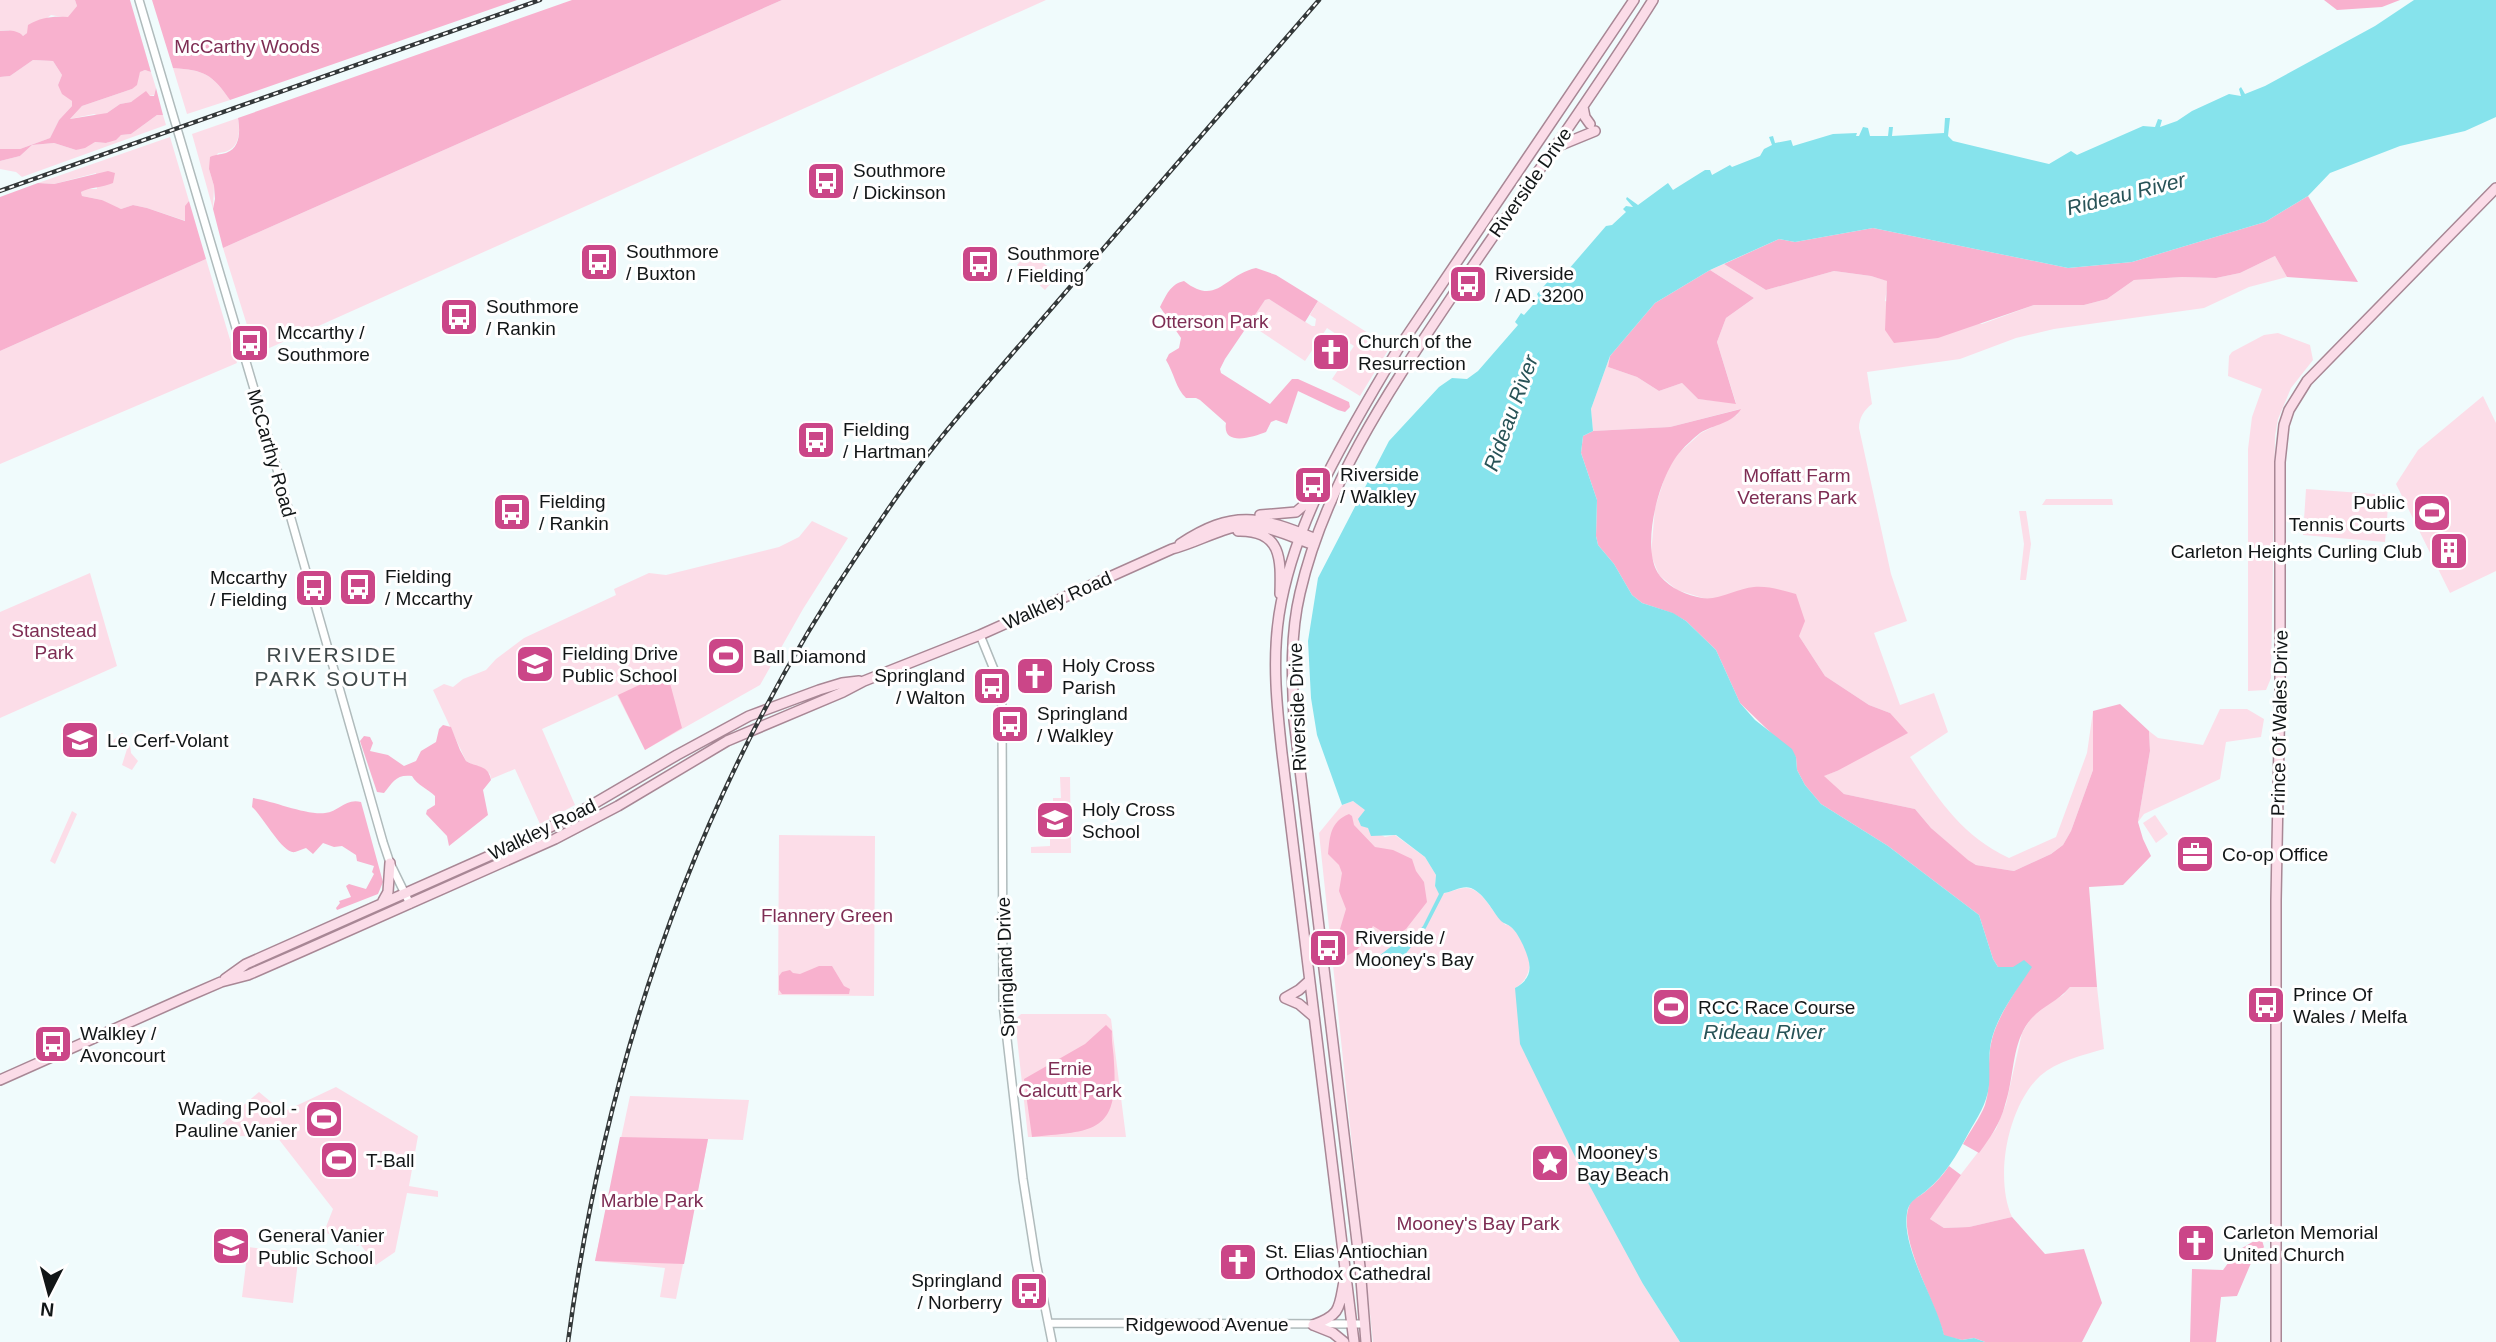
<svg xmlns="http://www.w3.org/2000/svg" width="2496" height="1342" viewBox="0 0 2496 1342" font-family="Arial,sans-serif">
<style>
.green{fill:#fcdde8}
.forest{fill:#f8b1ce}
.water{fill:#86e3ec}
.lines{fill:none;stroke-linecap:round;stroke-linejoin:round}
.minor-casing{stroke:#b0bbbc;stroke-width:10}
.major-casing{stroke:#a88795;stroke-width:12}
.minor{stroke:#fff;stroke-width:7}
.major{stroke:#fbdce8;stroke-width:9}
.rail-casing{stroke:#333839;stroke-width:4.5}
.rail{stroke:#fff;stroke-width:2;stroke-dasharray:5;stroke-linecap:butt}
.labels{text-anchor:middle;stroke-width:6;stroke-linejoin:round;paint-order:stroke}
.park-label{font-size:19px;fill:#7e2d54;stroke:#fff}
.poi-label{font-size:19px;fill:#121617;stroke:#fff;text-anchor:start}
.street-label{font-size:19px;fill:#121617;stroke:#fff}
.water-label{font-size:21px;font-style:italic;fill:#285357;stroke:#fff}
.neighbourhood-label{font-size:21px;letter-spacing:2px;fill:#40494a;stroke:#fff}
</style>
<rect width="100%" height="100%" fill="#f0fbfc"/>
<path class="green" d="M0 0H75L77 6 68 18 51 15 23 36 8 30 0 31Z
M782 0H1046L256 354 223 248Z
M33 60 53 61 62 75 58 85 72 101V106L59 120 50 138 20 149H0V77L10 76Z
M173 68C204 70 212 74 230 100L187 114Z
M145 70 151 72 156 88 154 95 139 98 131 102 120 104 107 113 99 116 94 114 70 119 82 106 132 89 140 72Z
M157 115H163L166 125 22 177 16 172 0 169V161L20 156 32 145 54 143 76 150 94 142 107 143 121 135 131 134Z
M238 118C241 136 238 152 218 153L209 169 214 186 213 209 192 134Z
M170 137 189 201 186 206V221L147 208 133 205 121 209 113 207 102 200 82 196 81 192 86 189H97L96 173 54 184 38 183Z
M1029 251 1058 275 1045 290 1017 265Z
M2275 256 2287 277 2249 287 2204 308 2054 329 2016 338 1960 359 1867 372 1872 404C1864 410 1859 418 1859 428L1891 574 1907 621 1874 633 1900 705 1934 693 1948 732 1910 757C1939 800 1961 835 2009 858L2056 837 2087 753 2093 711V770L2071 831 2063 845 2051 854 2014 871 1976 865 1967 860 1931 828 1915 809 1844 794 1823 776 1837 771 1890 713 1869 705 1825 676 1799 636 1706 599 1677 590 1659 575 1651 555 1655 508 1668 467 1680 452 1701 433 1737 415 1740 409 1670 427 1593 431 1591 409 1610 356 1608 367 1637 377 1659 391 1682 383 1698 399 1736 403 1717 342 1726 318 1754 298 1710 270 1724 264 1766 290 1834 271 1871 276 1888 281 1885 301 1982 324 2034 305H2084L2107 299 2134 280 2182 277 2216 278 2240 273Z
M206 259 237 363 0 464V351Z
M1269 299 1312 326H1315L1316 319 1310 315 1318 301 1390 347 1360 396 1332 379 1354 346 1327 328 1305 361 1248 323 1265 300Z
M2278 333 2310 345 2313 360 2291 388 2278 419 2275 436 2271 678 2266 690 2248 691V449L2252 417 2262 389 2228 376 2229 356 2232 352 2264 335Z
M2483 396 2496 423V571L2450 593 2396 484 2418 450Z
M2306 489 2389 495 2385 542 2303 535Z
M2046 499H2112L2113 505H2042Z
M2019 511H2026L2031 544 2026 580H2020L2024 544Z
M812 521 848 538 803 609 760 685 645 750 617 695 542 729 575 805 540 824 515 769 491 779 490 774 466 761 433 690 444 684 453 687 463 679 486 670 496 659 524 638 616 595 614 589 649 573 666 575 779 547 799 537Z
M90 573 117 666 0 718V612Z
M2220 709H2247L2264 719 2261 737 2226 742 2220 779 2144 814 2138 822 2150 751 2149 731 2158 738 2203 745Z
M122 733 129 738 131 753 138 761 132 770 122 765 127 749 111 742Z
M1060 777H1070L1071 853H1031V847L1050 846V804H1053V798H1061Z
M1353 801 1366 810 1368 828 1385 837 1395 835 1425 857 1436 875 1435 886 1440 894C1450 893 1462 885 1472 889 1486 895 1491 911 1502 921 1509 929 1503 921 1511 927 1530 943 1539 974 1515 988L1643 1284 1680 1342H1373L1319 833 1342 805Z
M72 811 77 814 55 864 50 861Z
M2155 815 2168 834 2156 843 2143 823Z
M779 835 875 836 874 996 778 995Z
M2070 987H2097L2104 1049C2083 1055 2057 1061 2040 1076 2008 1106 1994 1177 2012 1217L1969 1227 1944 1228 1930 1219 1955 1182 1996 1129 2006 1104 2022 1033 2034 1013 2063 995Z
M1021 1014H1106L1111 1019 1126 1137H1028L1015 1020Z
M336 1087 418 1136 409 1186 438 1191V1197L407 1193 395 1252 376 1265 360 1244 358 1246 324 1232 333 1209 277 1137 209 1135 259 1092 283 1112Z
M630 1096 749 1100 743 1140 708 1139 676 1299 660 1297 665 1268 595 1261Z
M248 1247 299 1253 293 1303 242 1297Z"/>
<path class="forest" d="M75 0H130L151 72 145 70 140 72 137 85 132 89 82 106 70 119 107 113 120 104 131 102 146 91 150 96H154L156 88 163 115H157L131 134 121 135 116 140 106 143 95 142 85 148 76 150 54 143 32 145 20 156 0 161V149H20L50 138 59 120 72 106V101L62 94 58 85 62 75 53 61 33 60 10 76 0 77V31C8 30 18 30 23 36L27 33 28 25C42 17 52 16 68 17L77 6Z
M152 0H517L230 100C212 74 204 70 173 68Z
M572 0H782L223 248 213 209 215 199 214 186 209 169 210 157C216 154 220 155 226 153 241 148 240 130 238 118Z
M2324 0H2400L2382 7 2337 10Z
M108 171 115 173 113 183C102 188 89 187 81 192L82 196 102 200 121 209 133 205 147 208 185 221V206L189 201 206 259 0 351V197L38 183 54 184Z
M2308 196 2358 282 2287 277 2275 256 2240 273 2216 278 2182 277 2134 280 2107 299 2084 305H2034L1938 338 1894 343 1885 330 1887 281 1871 276 1834 271 1766 290 1724 264 1779 239 1795 242 1873 228 2068 268 2132 262 2265 222Z
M1256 268 1276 275 1318 301 1305 322 1269 299 1265 300 1225 359 1220 369 1221 373 1270 404 1292 379H1298L1349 402 1350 407 1345 412 1338 410 1298 391 1287 424 1276 420 1271 422 1266 432C1253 437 1222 447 1226 423L1200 400 1196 398H1186C1176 389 1174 373 1166 360L1169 354 1179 348 1181 338 1160 307C1166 296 1170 284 1184 281 1217 307 1224 275 1256 268Z
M1710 270 1754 298 1726 318 1717 342 1736 404 1698 399 1682 383 1659 391 1637 377 1608 367 1610 356 1655 303Z
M1741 409C1733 423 1713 425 1700 433 1694 438 1686 445 1681 451 1659 474 1639 550 1660 576 1671 589 1687 595 1702 598 1718 601 1738 588 1754 587 1769 586 1782 590 1796 594L1805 621 1799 636 1825 676 1869 705 1890 713 1908 733 1837 771 1824 776 1844 794 1915 809 1931 828 1968 860 1976 865 2014 871 2051 854 2063 845 2071 831 2093 770V711L2120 704 2149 731 2150 751 2138 822 2143 839 2151 856 2123 885 2089 887 2097 987H2070C2054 1006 2036 1006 2023 1031 2012 1053 2013 1082 2005 1105 2000 1124 1990 1138 1979 1153L1963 1144C1970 1131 1980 1118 1985 1105 1992 1084 1986 1061 1992 1039 1999 1013 2017 990 2031 966L2006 969 1998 967 1993 959 1979 915 1888 846 1821 804 1805 785 1797 770 1796 757 1740 703 1716 650 1686 621 1672 613 1642 603 1632 595 1614 564 1598 545 1596 536 1597 500 1581 453 1583 436 1593 431 1670 427Z
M667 672 682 728 645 750 618 695Z
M443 725 451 727 460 750 466 761C477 768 488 764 491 780L483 790 488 815 449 846 447 836 426 814 427 810 435 805V796C428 789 417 785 412 776 396 774 393 782 384 793L377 792 360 741 364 736 370 737 373 743 370 751 388 755 404 766 416 761 421 751 436 742 439 729Z
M253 798C274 801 305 815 325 813 339 812 345 798 361 802L383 882 378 894 337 910 336 908 340 903 339 901 351 897 346 886 349 884 366 889 374 874 372 872 374 866 357 861 356 855 342 846 334 847 323 843 313 854 306 848C302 849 299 851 295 852 283 855 262 815 252 807Z
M1349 814 1352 816 1354 825 1375 847 1393 850 1412 859 1416 871 1424 882 1427 902 1406 929 1388 940 1385 939 1383 932 1373 926C1364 940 1364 948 1346 956L1343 954 1340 929 1346 909 1339 891 1342 873 1339 865 1328 854C1330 836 1330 822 1349 814Z
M819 966H832L844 986 850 989 849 994H782L779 990V976L782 972 790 970 793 973 800 974Z
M1106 1025 1112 1031C1111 1042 1114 1052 1114 1063 1119 1135 1091 1131 1032 1137L1024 1079 1085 1044Z
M620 1137 708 1139 684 1264 595 1261Z
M1949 1166 1961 1175 1930 1219 1944 1228 1969 1227 2012 1217 2045 1254 2084 1249 2102 1303 2082 1342H1985L1974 1338 1962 1340 1944 1336C1936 1302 1895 1235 1910 1204 1913 1198 1921 1196 1926 1191 1935 1184 1943 1175 1949 1166Z
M2261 1237 2264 1247 2251 1263 2237 1296 2221 1297 2216 1342H2190L2192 1269 2223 1270 2237 1251Z"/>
<path class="water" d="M2414 0H2496V117L2465 131 2400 146 2330 173 2308 196 2265 222 2132 262 2068 268 1873 228 1795 242 1779 239 1710 270 1655 303 1610 356 1591 409 1593 431 1583 436 1581 453 1597 500 1596 536 1598 545 1614 564 1632 595 1642 603 1673 613 1686 621 1716 650 1740 703 1755 720 1792 749 1796 757 1797 770 1805 785 1821 804 1888 846 1979 915 1993 959 1998 967H2013L2024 960 2032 967C2017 990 1997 1015 1991 1042 1988 1057 1990 1071 1989 1085 1987 1104 1977 1118 1968 1134 1957 1155 1945 1175 1927 1190 1918 1198 1909 1200 1907 1213 1901 1248 1936 1300 1944 1335L1962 1340 1974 1338 1985 1342H1680L1643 1284 1586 1179 1520 1044 1515 988C1535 977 1531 963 1523 945 1520 939 1516 931 1511 927 1508 924 1504 924 1501 921 1492 911 1485 894 1471 888 1462 885 1453 892 1444 893L1426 928 1396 966 1381 968 1375 959 1397 942 1410 941 1423 926 1439 894 1435 886 1436 875 1425 857 1396 835 1371 836 1368 828 1361 826 1358 819 1365 810 1353 801 1342 805 1317 735 1311 698 1308 641 1318 578 1389 441 1439 387 1452 378 1467 379 1478 371 1518 325 1515 322 1521 313 1524 315 1539 298 1537 294 1558 270 1562 272 1566 268 1568 270 1606 226 1612 225 1626 212 1623 209 1626 206 1633 207 1626 199 1627 197 1638 205 1668 183 1673 190 1705 170H1710L1712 175 1730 165 1732 167 1760 156 1764 149 1772 145 1769 137 1773 136 1775 143 1791 140 1793 146 1833 134 1857 133 1856 136H1859L1863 127 1868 128 1870 136H1888L1889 127H1893L1892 136 1944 133 1945 118H1950L1948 136 1953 141 2049 164 2071 151 2077 155 2143 126 2155 127 2158 119 2162 120 2160 127 2177 121 2192 111 2229 94 2241 96 2239 89 2241 87 2245 94 2265 86 2375 26Z"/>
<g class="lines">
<defs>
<path id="minor" d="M139 0 257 399 383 842 390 863 410 904
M980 635 995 672 1002 706 1003 1004 1023 1179 1036 1262 1052 1342
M1050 1323 1365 1324"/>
<path id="major" d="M1583 107 1585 117 1590 124
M1556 147 1595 131
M1260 515 1296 512 1316 495
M1238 531C1282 530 1281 559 1280 594
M1180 544C1233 509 1260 516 1316 539
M383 901 388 892 390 863
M225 979 246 964 507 848 573 816 677 755 749 716 819 690 842 683 859 681
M1285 998 1299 1004 1313 1016
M1285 998 1299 990 1309 981
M0 1080 184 998 221 982 248 975 303 951 555 839 618 806 727 741 843 692 864 681 980 635 1172 549C1191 544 1206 536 1224 530 1257 518 1283 534 1314 545
M1313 1325C1341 1315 1339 1308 1344 1281
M1313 1325 1333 1333 1344 1342
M1354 1342 1282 753C1277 708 1272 661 1279 615 1294 519 1349 432 1398 349L1634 0
M1366 1342 1360 1267 1294 720C1292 677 1290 635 1300 593 1324 488 1386 395 1445 307 1514 204 1587 105 1653 0
M2276 1342V900L2280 691V462L2284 425 2289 410 2307 381 2496 188"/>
</defs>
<use href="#minor" class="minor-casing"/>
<use href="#major" class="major-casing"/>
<use href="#minor" class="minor"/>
<use href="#major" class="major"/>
<defs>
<path id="rail" d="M0 191 540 0
M568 1342C606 1058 698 789 860 551 889 507 919 463 953 423 993 375 1035 328 1076 280 1157 187 1238 93 1319 0"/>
</defs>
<use href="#rail" class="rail-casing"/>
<use href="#rail" class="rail"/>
</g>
<defs>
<symbol id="bus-square" viewBox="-11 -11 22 22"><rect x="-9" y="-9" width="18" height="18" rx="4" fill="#cb4688" stroke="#fff"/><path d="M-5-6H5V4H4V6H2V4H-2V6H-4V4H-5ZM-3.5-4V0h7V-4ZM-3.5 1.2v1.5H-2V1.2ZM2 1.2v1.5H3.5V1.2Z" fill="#fff"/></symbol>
<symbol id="church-square" viewBox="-11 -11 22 22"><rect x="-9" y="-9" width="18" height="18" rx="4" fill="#cb4688" stroke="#fff"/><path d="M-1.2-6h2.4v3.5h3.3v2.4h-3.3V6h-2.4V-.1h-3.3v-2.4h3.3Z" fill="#fff"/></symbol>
<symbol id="stadium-square" viewBox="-11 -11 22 22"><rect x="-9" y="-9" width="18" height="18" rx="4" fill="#cb4688" stroke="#fff"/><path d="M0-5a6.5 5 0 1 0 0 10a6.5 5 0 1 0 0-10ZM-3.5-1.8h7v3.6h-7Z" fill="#fff"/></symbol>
<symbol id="building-square" viewBox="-11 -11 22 22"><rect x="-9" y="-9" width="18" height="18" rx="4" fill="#cb4688" stroke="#fff"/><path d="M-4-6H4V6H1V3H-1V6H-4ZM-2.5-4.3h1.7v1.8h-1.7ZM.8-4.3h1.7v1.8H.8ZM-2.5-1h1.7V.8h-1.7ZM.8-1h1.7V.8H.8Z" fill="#fff"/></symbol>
<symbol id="school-square" viewBox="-11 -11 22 22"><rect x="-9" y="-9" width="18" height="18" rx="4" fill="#cb4688" stroke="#fff"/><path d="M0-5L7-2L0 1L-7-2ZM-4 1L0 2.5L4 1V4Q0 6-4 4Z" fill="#fff"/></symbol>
<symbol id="office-square" viewBox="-11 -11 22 22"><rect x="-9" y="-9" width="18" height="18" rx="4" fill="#cb4688" stroke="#fff"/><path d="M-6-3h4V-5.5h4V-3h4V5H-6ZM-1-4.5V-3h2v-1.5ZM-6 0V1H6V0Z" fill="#fff"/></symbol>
<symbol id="sight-square" viewBox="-11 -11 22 22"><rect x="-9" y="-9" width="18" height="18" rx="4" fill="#cb4688" stroke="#fff"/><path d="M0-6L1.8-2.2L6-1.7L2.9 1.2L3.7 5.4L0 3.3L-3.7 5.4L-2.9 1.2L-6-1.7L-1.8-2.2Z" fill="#fff"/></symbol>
</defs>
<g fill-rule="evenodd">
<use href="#bus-square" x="804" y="159" width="44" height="44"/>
<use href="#bus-square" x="577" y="240" width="44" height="44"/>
<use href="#bus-square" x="958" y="242" width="44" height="44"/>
<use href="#bus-square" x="1446" y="262" width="44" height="44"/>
<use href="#bus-square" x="437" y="295" width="44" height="44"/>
<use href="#bus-square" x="228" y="321" width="44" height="44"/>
<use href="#church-square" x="1309" y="330" width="44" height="44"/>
<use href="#bus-square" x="794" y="418" width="44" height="44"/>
<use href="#bus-square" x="1291" y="463" width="44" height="44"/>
<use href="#bus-square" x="490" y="490" width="44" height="44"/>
<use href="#stadium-square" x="2410" y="491" width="44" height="44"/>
<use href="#building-square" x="2427" y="529" width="44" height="44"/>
<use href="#bus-square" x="336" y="565" width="44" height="44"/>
<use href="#bus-square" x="292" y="566" width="44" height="44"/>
<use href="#stadium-square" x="704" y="634" width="44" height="44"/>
<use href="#school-square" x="513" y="642" width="44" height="44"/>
<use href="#church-square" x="1013" y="654" width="44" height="44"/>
<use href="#bus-square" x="970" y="664" width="44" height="44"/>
<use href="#bus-square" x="988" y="702" width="44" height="44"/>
<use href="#school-square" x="58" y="718" width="44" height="44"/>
<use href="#school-square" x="1033" y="798" width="44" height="44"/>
<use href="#office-square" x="2173" y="832" width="44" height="44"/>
<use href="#bus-square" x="1306" y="926" width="44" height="44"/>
<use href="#bus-square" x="2244" y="983" width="44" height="44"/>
<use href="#stadium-square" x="1649" y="985" width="44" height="44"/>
<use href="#bus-square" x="31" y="1022" width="44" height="44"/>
<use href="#stadium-square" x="302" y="1097" width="44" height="44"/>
<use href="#stadium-square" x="317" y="1138" width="44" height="44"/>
<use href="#sight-square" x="1528" y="1141" width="44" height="44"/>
<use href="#church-square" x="2174" y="1221" width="44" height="44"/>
<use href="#school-square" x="209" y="1224" width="44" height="44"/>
<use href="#church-square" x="1216" y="1240" width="44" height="44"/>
<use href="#bus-square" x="1007" y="1269" width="44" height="44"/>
</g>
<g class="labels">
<g class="park-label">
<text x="247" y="53">McCarthy Woods</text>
<text x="1210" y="328">Otterson Park</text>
<text x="1797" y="482">Moffatt Farm<tspan x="1797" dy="22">Veterans Park</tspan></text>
<text x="54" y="637">Stanstead<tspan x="54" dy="22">Park</tspan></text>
<text x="827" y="922">Flannery Green</text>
<text x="1070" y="1075">Ernie<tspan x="1070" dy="22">Calcutt Park</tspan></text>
<text x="652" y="1207">Marble Park</text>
<text x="1478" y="1230">Mooney's Bay Park</text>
</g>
<g class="poi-label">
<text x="853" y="177">Southmore<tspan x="853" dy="22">/ Dickinson</tspan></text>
<text x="626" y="258">Southmore<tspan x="626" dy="22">/ Buxton</tspan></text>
<text x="1007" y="260">Southmore<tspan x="1007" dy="22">/ Fielding</tspan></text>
<text x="1495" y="280">Riverside<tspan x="1495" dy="22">/ AD. 3200</tspan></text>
<text x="486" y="313">Southmore<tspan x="486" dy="22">/ Rankin</tspan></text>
<text x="277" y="339">Mccarthy /<tspan x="277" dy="22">Southmore</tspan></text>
<text x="1358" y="348">Church of the<tspan x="1358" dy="22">Resurrection</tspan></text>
<text x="843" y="436">Fielding<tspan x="843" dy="22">/ Hartman</tspan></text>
<text x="1340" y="481">Riverside<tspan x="1340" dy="22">/ Walkley</tspan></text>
<text x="539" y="508">Fielding<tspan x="539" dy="22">/ Rankin</tspan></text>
<text x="2405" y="509" text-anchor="end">Public<tspan x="2405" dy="22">Tennis Courts</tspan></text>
<text x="2422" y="558" text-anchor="end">Carleton Heights Curling Club</text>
<text x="385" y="583">Fielding<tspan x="385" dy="22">/ Mccarthy</tspan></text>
<text x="287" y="584" text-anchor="end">Mccarthy<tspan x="287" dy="22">/ Fielding</tspan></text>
<text x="562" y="660">Fielding Drive<tspan x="562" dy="22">Public School</tspan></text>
<text x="753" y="663">Ball Diamond</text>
<text x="1062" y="672">Holy Cross<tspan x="1062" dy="22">Parish</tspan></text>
<text x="965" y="682" text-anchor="end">Springland<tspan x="965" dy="22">/ Walton</tspan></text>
<text x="1037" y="720">Springland<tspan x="1037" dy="22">/ Walkley</tspan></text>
<text x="107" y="747">Le Cerf-Volant</text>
<text x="1082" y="816">Holy Cross<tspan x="1082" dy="22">School</tspan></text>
<text x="2222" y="861">Co-op Office</text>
<text x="1355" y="944">Riverside /<tspan x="1355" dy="22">Mooney's Bay</tspan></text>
<text x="2293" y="1001">Prince Of<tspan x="2293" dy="22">Wales / Melfa</tspan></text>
<text x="1698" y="1014">RCC Race Course</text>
<text x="80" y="1040">Walkley /<tspan x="80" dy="22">Avoncourt</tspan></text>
<text x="297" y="1115" text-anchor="end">Wading Pool -<tspan x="297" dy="22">Pauline Vanier</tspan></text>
<text x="1577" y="1159">Mooney's<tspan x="1577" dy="22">Bay Beach</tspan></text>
<text x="366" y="1167">T-Ball</text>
<text x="2223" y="1239">Carleton Memorial<tspan x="2223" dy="22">United Church</tspan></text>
<text x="258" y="1242">General Vanier<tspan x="258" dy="22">Public School</tspan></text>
<text x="1265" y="1258">St. Elias Antiochian<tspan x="1265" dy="22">Orthodox Cathedral</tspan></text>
<text x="1002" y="1287" text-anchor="end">Springland<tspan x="1002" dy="22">/ Norberry</tspan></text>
</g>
<g class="street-label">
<text transform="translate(1530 182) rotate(-55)" y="7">Riverside Drive</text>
<text transform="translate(272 453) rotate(74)" y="7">McCarthy Road</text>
<text transform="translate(1057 600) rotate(-24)" y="7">Walkley Road</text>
<text transform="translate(1297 707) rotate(-92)" y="7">Riverside Drive</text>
<text transform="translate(2279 723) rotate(-89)" y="7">Prince Of Wales Drive</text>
<text transform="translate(542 829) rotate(-26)" y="7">Walkley Road</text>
<text transform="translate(1005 967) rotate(-92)" y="7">Springland Drive</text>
<text x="1207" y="1331">Ridgewood Avenue</text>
</g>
<g class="water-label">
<text transform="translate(2126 194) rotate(-14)" y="7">Rideau River</text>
<text transform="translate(1511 413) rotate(-70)" y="7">Rideau River</text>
<text x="1764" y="1039">Rideau River</text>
</g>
<g class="neighbourhood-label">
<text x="332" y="662">RIVERSIDE<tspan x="332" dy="24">PARK SOUTH</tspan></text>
</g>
</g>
<g transform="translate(49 1293) rotate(186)" stroke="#ffffff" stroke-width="5" paint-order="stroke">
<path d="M0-5L12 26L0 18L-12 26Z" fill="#121617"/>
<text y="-10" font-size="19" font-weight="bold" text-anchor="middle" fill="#121617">N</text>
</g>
</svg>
